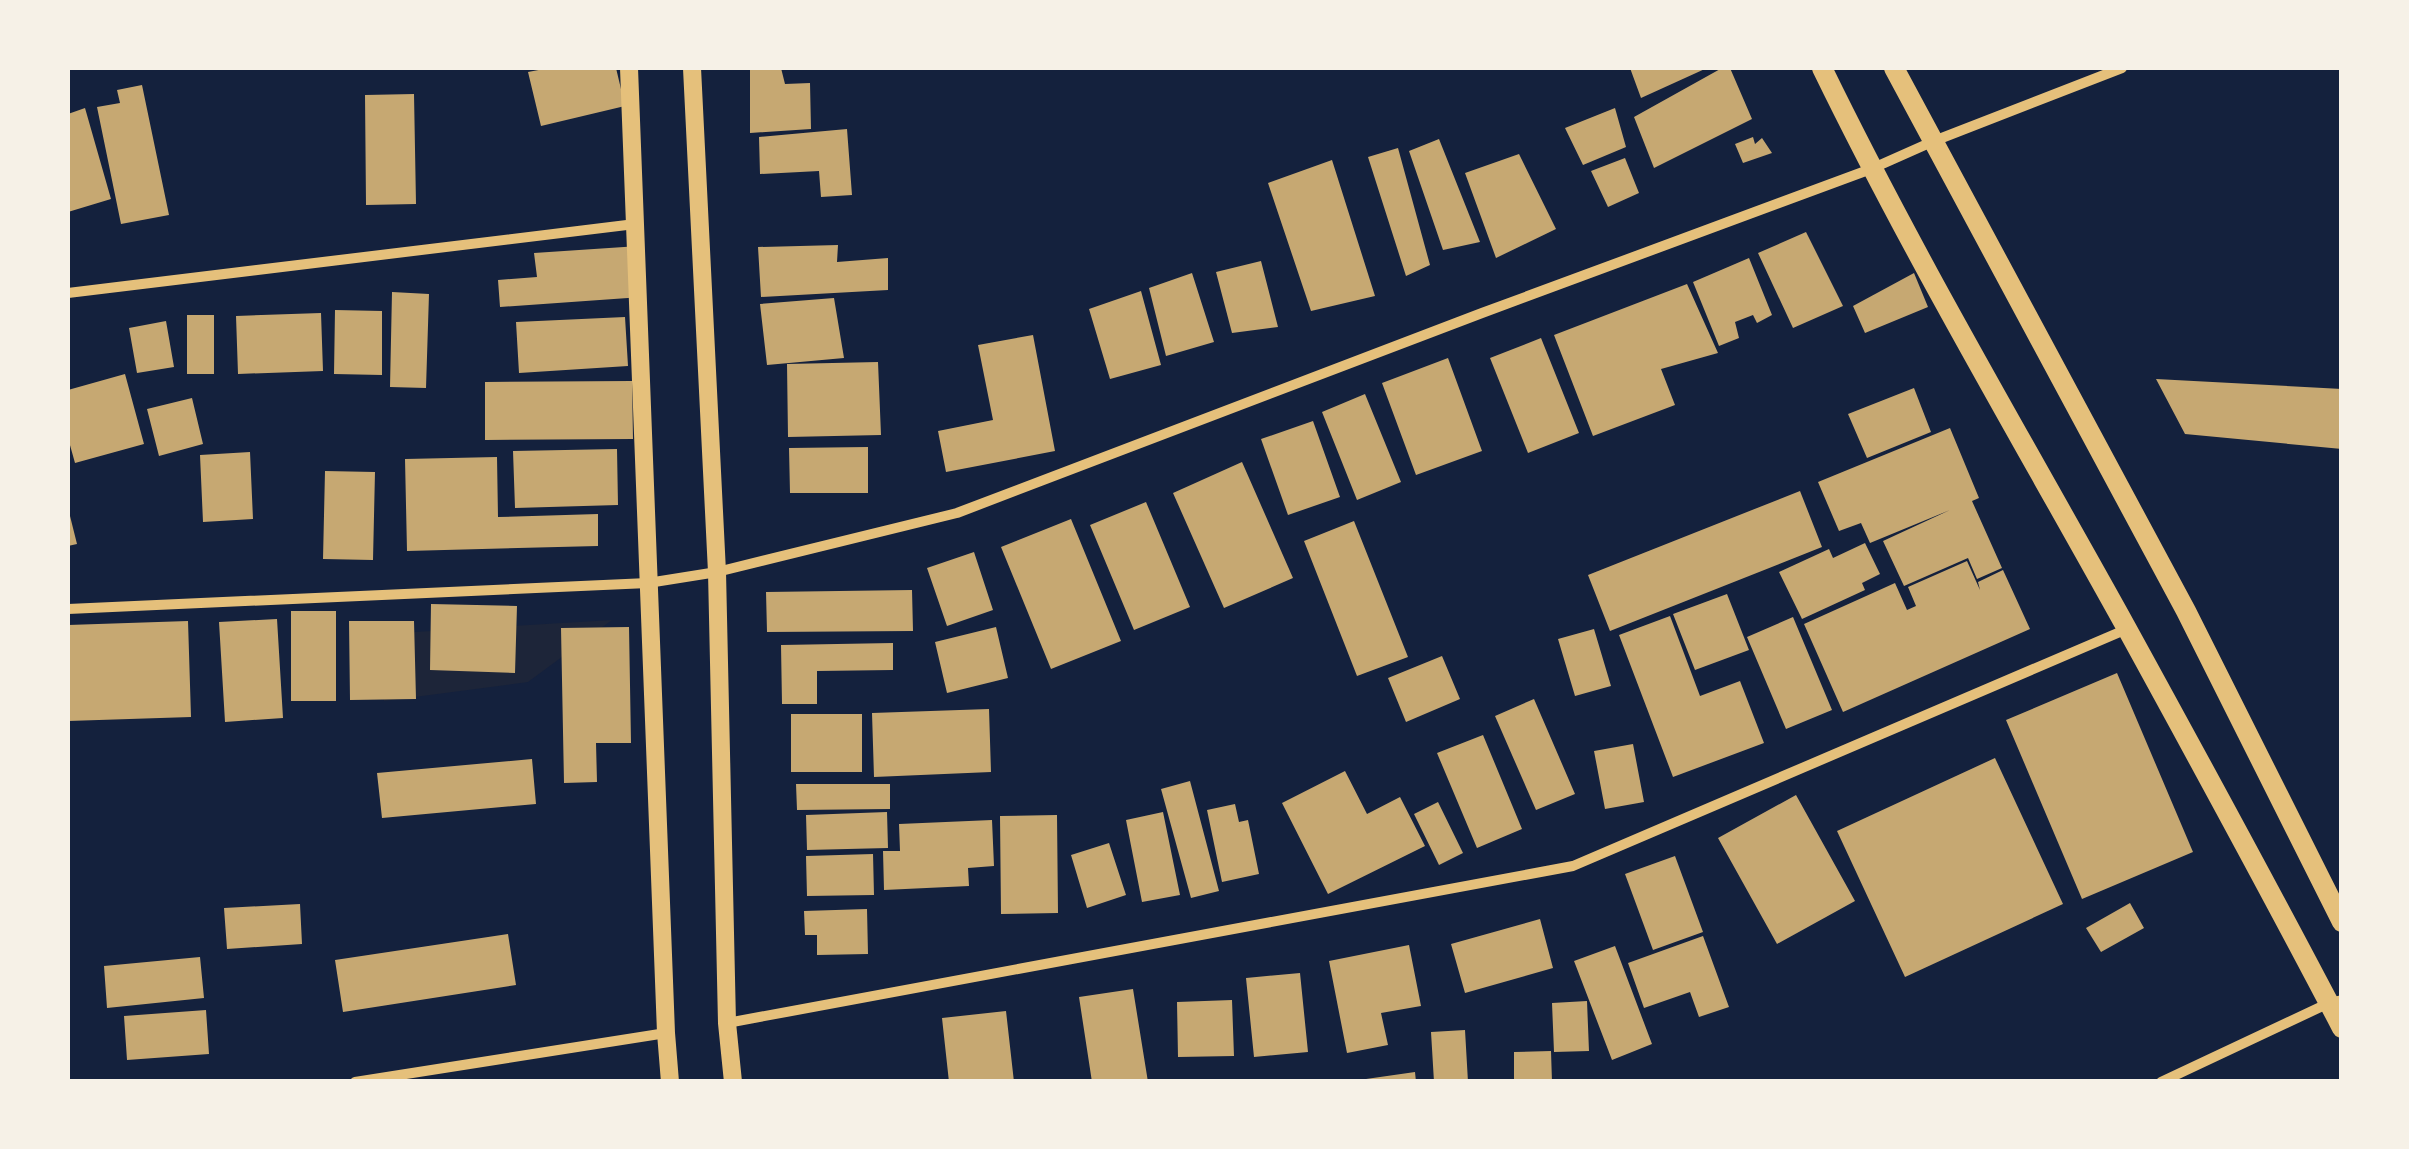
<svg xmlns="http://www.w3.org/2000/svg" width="2409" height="1149" viewBox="0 0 2409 1149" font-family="'Varela Round',sans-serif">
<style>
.green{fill:#1d2539}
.building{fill:#c6a872}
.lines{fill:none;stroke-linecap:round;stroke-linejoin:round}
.minor{stroke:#e5c07b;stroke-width:10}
.tertiary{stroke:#e5c07b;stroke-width:18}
.secondary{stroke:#e5c07b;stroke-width:20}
</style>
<rect width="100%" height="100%" fill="#14213d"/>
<path class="green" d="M612 620 528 682 384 701 379 663 382 634Z"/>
<path class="building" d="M549 68H616L625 106 541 126 528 72Z
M750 68H781L785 84 810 83 811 129 750 133Z
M1630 68H1707L1641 98Z
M1722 68H1730L1752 119 1654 168 1634 117Z
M142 85 169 215 121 224 97 107 120 103 117 90Z
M414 94 416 204 366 205 365 95Z
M85 108 111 199 68 212V114Z
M1615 108 1626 147 1583 165 1565 128Z
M847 129 852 195 821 197 819 171 760 174 759 137Z
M1753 137 1755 144 1762 138 1772 153 1743 163 1735 144Z
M1439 139 1480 242 1443 250 1409 151Z
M1398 148 1430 265 1406 276 1368 157Z
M1519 154 1556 229 1496 258 1465 173Z
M1625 158 1639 193 1608 207 1591 171Z
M1332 160 1375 296 1311 311 1268 183Z
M1806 232 1843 306 1793 328 1758 253Z
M838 245 837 262 888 258V290L761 297 758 247Z
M639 246 642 297 500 307 498 280 537 277 534 253Z
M1749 258 1772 315 1757 323 1753 315 1735 322 1739 338 1719 346 1693 282Z
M1261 261 1278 327 1232 333 1216 272Z
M1192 273 1214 342 1166 356 1149 288Z
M1914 273 1928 307 1865 333 1853 306Z
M1687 284 1718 353 1661 369 1675 405 1593 436 1554 335Z
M1141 291 1161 365 1110 379 1089 309Z
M392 292 429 294 426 388 390 387Z
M834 298 844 358 767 365 760 304Z
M335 310 382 311V375L334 374Z
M321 313 323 371 238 374 236 316Z
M187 315H214V374H187Z
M625 317 628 366 519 373 516 322Z
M166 321 174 367 137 373 129 328Z
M1033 335 1055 451 946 472 938 431 993 420 978 345Z
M1541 338 1579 433 1528 453 1490 358Z
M1448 358 1482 451 1416 475 1382 383Z
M878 362 881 435 788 437 787 364Z
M125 374 144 444 75 463 68 438V390Z
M2156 379 2342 389V449L2185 434Z
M632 381 633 439 485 440V382Z
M1914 388 1931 432 1867 458 1848 414Z
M1365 394 1401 482 1357 500 1322 412Z
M192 398 203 444 159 456 147 409Z
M1313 421 1340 497 1288 515 1261 439Z
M1950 428 1979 498 1972 501 2002 568 1977 579 1968 558 1904 586 1883 541 1950 510 1870 543 1861 523 1839 531 1818 482Z
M868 447V493H790L789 448Z
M617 449 618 505 515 508 513 451Z
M250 452 253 519 203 522 200 455Z
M497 457 498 517 598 514V546L407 551 405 459Z
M1242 462 1293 578 1224 608 1173 493Z
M325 471 375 472 373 560 323 559Z
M1800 491 1822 547 1610 631 1588 575Z
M1146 502 1190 607 1134 630 1090 525Z
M68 508 77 544 68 546Z
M1071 519 1121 641 1051 669 1001 547Z
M1354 521 1408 657 1357 676 1304 541Z
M1865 543 1880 574 1862 583 1865 590 1802 619 1779 572 1829 549 1833 558Z
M974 552 993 610 947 626 927 568Z
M1967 561 1980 590 1978 582 2003 570 2030 629 1843 712 1804 624 1895 583 1907 610 1916 606 1908 587Z
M912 590 913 631 767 632 766 592Z
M1727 594 1749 650 1695 670 1673 614Z
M431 604 517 606 515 673 430 670Z
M291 611H336V701H291Z
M1670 616 1700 696 1740 681 1764 743 1673 777 1619 635Z
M1793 617 1832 710 1786 729 1747 637Z
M277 619 283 718 225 722 219 622Z
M188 621 191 717 68 721V625Z
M349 621H414L416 699 350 700Z
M629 627 631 743H596L597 782 564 783 561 628Z
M996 627 1008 678 947 693 935 642Z
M1594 629 1611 686 1575 696 1558 639Z
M893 643V670L817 671V704H782L781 645Z
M1442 656 1460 699 1406 722 1388 678Z
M2117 673 2193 852 2082 899 2006 720Z
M1534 699 1575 794 1536 810 1495 716Z
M989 709 991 772 874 777 872 713Z
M791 714H862V772H791Z
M1483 735 1522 829 1477 848 1437 753Z
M1633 744 1644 802 1605 809 1594 751Z
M1995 758 2063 904 1905 977 1837 831Z
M532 759 536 804 382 818 377 773Z
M1345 771 1367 814 1400 797 1425 846 1328 894 1282 803Z
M1190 781 1219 891 1191 898 1161 789Z
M796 784H890V809L797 810Z
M1796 795 1855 901 1777 944 1718 838Z
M1438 802 1463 853 1439 865 1414 814Z
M1235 804 1239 822 1248 820 1259 874 1222 882 1207 810Z
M887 812 888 848 807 850 806 815Z
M1163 812 1180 895 1142 902 1126 820Z
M1057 815 1058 913 1001 914 1000 816Z
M992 820 994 866 968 868 969 886 884 890 883 851H900L899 824Z
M1109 843 1126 895 1087 908 1071 855Z
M873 854 874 895 807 896 806 856Z
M1675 856 1703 932 1653 950 1625 874Z
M2130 903 2144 928 2101 952 2086 928Z
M300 904 302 944 227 949 224 908Z
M867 909 868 954 817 955V935H805L804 911Z
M1540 919 1553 968 1465 993 1451 944Z
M508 934 516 985 343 1012 335 960Z
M1703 936 1729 1007 1699 1017 1690 992 1644 1008 1628 963Z
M1409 945 1421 1006 1381 1013 1388 1045 1347 1053 1329 961Z
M1615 946 1652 1044 1612 1060 1574 961Z
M200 957 204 998 107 1008 104 966Z
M1300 973 1308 1052 1254 1057 1246 978Z
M1133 989 1148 1082H1092L1079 997Z
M1232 1000 1234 1056 1178 1057 1177 1002Z
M1587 1001 1589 1051 1554 1052 1552 1003Z
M206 1010 209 1054 127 1060 124 1016Z
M1006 1011 1014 1082H949L942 1018Z
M1465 1030 1468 1082H1434L1431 1032Z
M1551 1051 1552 1082H1514V1052Z
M1415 1072 1416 1082H1367L1366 1079Z"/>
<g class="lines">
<path class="minor" d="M68 293 635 224
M68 609 648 583 717 572 957 513 1482 313 1871 169 1934 141 2122 68
M727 1023 1573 866 2127 629
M355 1082 666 1033
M2161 1082 2329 1003 2342 1000"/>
<path class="tertiary" d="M629 68 666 1033 670 1082
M692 68 717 572 727 1023 733 1082"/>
<path class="secondary" d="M1822 68C1915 259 2023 441 2126 627 2199 760 2272 894 2342 1028
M1894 68 2186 611 2342 922"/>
</g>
<rect width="2409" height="1149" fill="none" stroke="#f6f1e7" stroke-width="140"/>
</svg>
